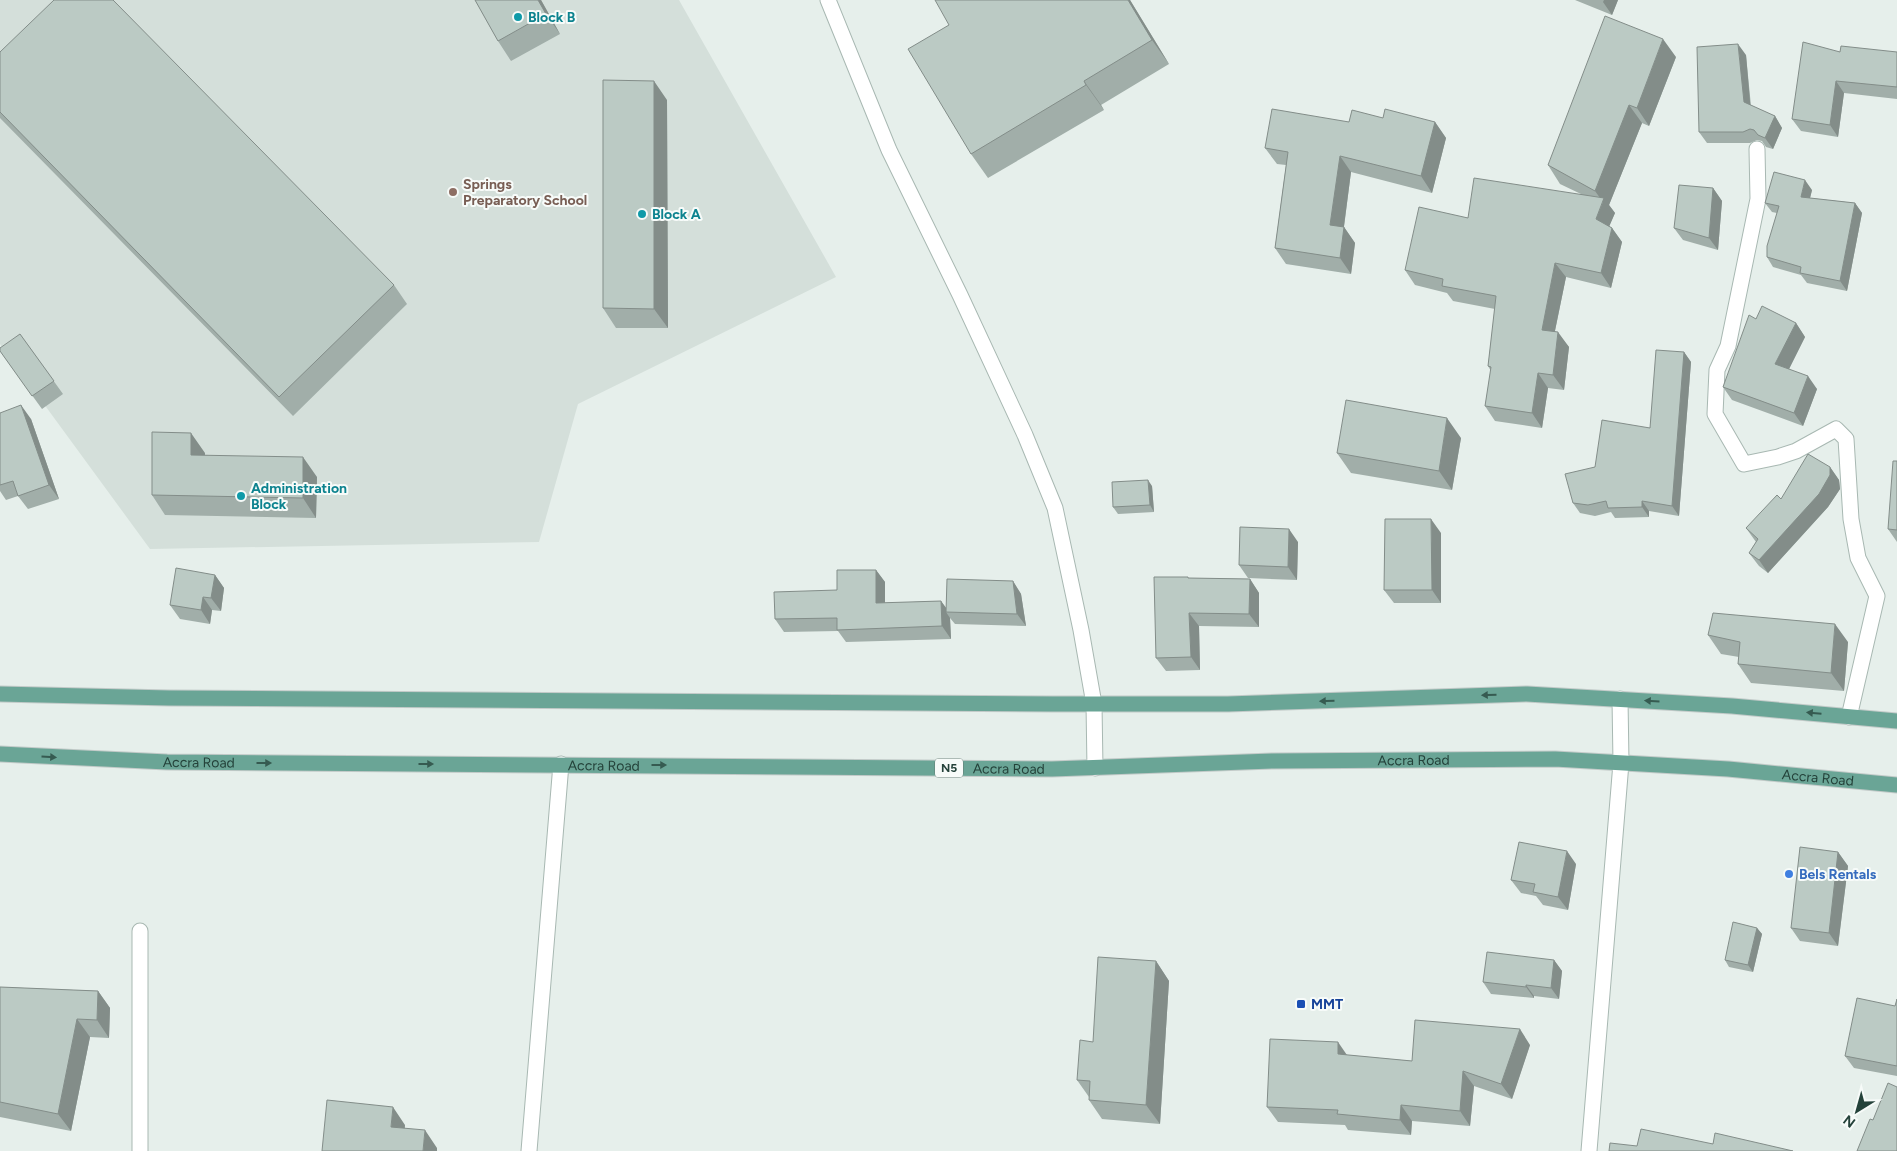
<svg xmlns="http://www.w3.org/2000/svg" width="1897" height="1151" viewBox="0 0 1897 1151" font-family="Figtree,sans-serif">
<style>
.built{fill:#d4dfda}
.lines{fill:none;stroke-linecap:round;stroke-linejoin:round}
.street-casing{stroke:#a8b8b2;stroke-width:17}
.primary-casing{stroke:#c2cac8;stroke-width:17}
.street{stroke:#fff;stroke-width:15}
.primary{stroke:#6aa596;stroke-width:15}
.wall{fill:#a1aea9}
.shaded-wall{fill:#838d89}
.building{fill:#bbcac4;stroke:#838d89}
.oneway{fill:#365b51}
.culture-dot{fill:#0f9aa8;stroke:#f7fbf9;stroke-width:2}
.education-dot{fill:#8d6e63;stroke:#f7fbf9;stroke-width:2}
.shop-dot{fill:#3f7fe0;stroke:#f7fbf9;stroke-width:2}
.transit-dot{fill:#1a4fb4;stroke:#f7fbf9;stroke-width:2}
.labels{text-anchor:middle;stroke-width:4;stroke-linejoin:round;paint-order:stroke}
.shield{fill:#f7fbf9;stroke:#637a73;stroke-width:1}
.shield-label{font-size:12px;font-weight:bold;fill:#24423a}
.culture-label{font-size:14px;font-weight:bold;fill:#0d838f;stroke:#f7fbf9;text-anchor:start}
.education-label{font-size:14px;font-weight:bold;fill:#785e54;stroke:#f7fbf9;text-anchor:start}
.street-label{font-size:14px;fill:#24423a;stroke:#f7fbf9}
.shop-label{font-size:14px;font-weight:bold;fill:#366cbe;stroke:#f7fbf9;text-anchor:start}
.transit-label{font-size:14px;font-weight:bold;fill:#164399;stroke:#f7fbf9;text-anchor:start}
</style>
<rect width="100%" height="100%" fill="#e6efeb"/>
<path class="built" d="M0 0H679L836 277 578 404 539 542 150 549 0 344Z"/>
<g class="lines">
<defs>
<path id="street" d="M828 0 889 150 960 295 1025 435 1055 508 1081 630 1094 704 1095 768
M1757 149 1758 199 1728 346 1717 370 1715 414 1744 464 1778 457 1796 451 1836 429 1846 439 1851 519 1858 558 1877 596 1849 717
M140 1151V931
M529 1151 561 764
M1589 1151 1621 763 1620 699"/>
<g id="primary">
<path d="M0 694 169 698 1052 704H1228L1527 694 1732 706 1897 721"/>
<path id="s1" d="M0 754 167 762 1052 769 1273 761 1555 759 1728 769 1897 785"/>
</g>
</defs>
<use href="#street" class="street-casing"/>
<use href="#primary" class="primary-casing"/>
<use href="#street" class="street"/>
<use href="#primary" class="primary"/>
</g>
<path class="wall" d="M475 0H541L560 34 511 61 498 41Z
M1130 0 1169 64 1101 105 1104 110 988 178 971 154 949 25Z
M1575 0H1618L1612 15Z
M0 52 394 285 407 304 293 416 0 118Z
M1840 52H1897V99L1844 93 1838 137 1801 131 1792 119Z
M1746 55 1751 106 1775 116 1782 128 1773 149 1766 147 1762 141 1757 140 1750 143H1707L1699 132Z
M1676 57 1649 126 1642 123 1609 205 1615 213 1609 226 1612 228 1622 242 1611 288 1566 277 1555 331 1569 347 1564 390 1548 388 1542 428 1495 421 1485 406 1491 371 1488 366 1495 309 1453 301 1447 293 1415 285 1405 270 1468 218 1581 194 1560 184 1548 165Z
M667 100 668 328H616L603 308Z
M1383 118 1435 122 1446 138 1432 193 1351 172 1344 227 1355 243 1351 274 1286 264 1275 248 1286 165 1277 164 1265 148 1349 122Z
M1713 188 1722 201 1718 250 1683 240 1674 228Z
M1812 190 1810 198 1855 203 1862 213 1847 291 1807 283 1801 275 1773 267 1767 257 1777 213 1772 212 1765 203Z
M1756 319 1796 323 1805 337 1789 369 1817 389 1803 426 1732 400 1723 387Z
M20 334 63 394 42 409 0 351Z
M1684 352 1691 362 1679 516 1649 511V517L1615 518 1611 512 1595 516 1580 513 1573 503 1595 467 1650 428Z
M0 413 31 419 59 499 28 509 18 496 6 500 0 491Z
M1461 438 1452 490 1351 473 1337 453Z
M205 453V455L317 477 316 518 165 515 152 495Z
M1897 461V542L1888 529Z
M1830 467 1839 480 1840 489 1828 507 1768 573 1759 566 1749 553 1756 542 1746 528 1781 499Z
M1152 486 1154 512 1118 514 1113 507Z
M1441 533V603H1394L1384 590Z
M1298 542 1297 580 1248 578 1239 565Z
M876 570 885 582V603L941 601 946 608 1013 581 1021 594 1026 626 955 624 950 618 951 639 846 642 838 631 784 632 775 619 837 590Z
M215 575 224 588 221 611 212 610 210 624 180 619 170 605Z
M1190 578 1250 579 1259 593V627L1199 626 1200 670 1166 671 1156 658Z
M1708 635 1848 642 1844 691 1751 683 1738 664 1739 657 1721 654Z
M1838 852 1848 866 1838 946 1800 941 1791 928Z
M1576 864 1568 910 1543 905 1536 896 1521 893 1511 880Z
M1757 928 1762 934 1753 972 1729 967 1725 960Z
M1554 960 1562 971 1559 999 1534 996V998L1491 994 1483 982Z
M1156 961 1169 981 1160 1124 1102 1119 1089 1100V1097L1077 1080 1093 1042Z
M0 987 98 991 110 1008 109 1038 90 1037 71 1131 0 1117Z
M1897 999V1076L1854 1068 1845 1056 1895 1006Z
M1530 1045 1512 1099 1474 1086 1470 1126 1412 1121 1411 1135 1348 1130 1345 1125 1278 1122 1267 1107 1347 1055 1412 1061Z"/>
<path class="shaded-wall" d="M538 0H541L560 34 546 14Z
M1128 0H1130L1169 64 1152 40Z
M1604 0H1618L1612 15 1603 2Z
M1663 39 1676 57 1649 126 1637 108Z
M1738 44 1746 55 1751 113 1744 102Z
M654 81 667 100 668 328 654 309Z
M1084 81 1101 105 1104 110 1086 85Z
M1836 81 1844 93 1838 137 1830 125Z
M1629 105 1642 123 1609 205 1615 213 1606 234 1596 219 1603 202 1595 191Z
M1775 116 1782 128 1773 149 1765 138Z
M1435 122 1446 138 1432 193 1421 176Z
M1340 156 1351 172 1342 241 1330 225Z
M1805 180 1812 190 1808 206 1801 197Z
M1713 188 1722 201 1718 250 1709 238Z
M1855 203 1862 213 1847 291 1840 281Z
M1344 227 1355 243 1351 274 1340 258Z
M1612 228 1622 242 1611 288 1601 273Z
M1555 263 1566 277 1552 345 1542 330Z
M1796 323 1805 337 1785 377 1775 364Z
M1558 332 1569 347 1564 390 1553 375Z
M1684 352 1691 362 1679 516 1672 506Z
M1538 373 1548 388 1542 428 1532 413Z
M1808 376 1817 389 1803 426 1794 413Z
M21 405 31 419 59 499 49 485Z
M1447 418 1461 438 1452 490 1439 471Z
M191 433 205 453 204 474 191 455Z
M303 457 317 477 316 518 303 498Z
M1830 467 1839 480 1840 489 1828 507 1768 573 1759 560Z
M1148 480 1152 486 1154 512 1150 505Z
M1642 501 1649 511V517L1642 507Z
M1431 519 1441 533V603L1432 590Z
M1289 529 1298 542 1297 580 1288 567Z
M876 570 885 582V615L876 603Z
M215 575 224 588 221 611 211 598Z
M1250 579 1259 593V627L1249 614Z
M1013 581 1021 594 1026 626 1017 614Z
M203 597 212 610 210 624 201 610Z
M941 601 949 612H946L950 618 951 639 942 626Z
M1189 613 1199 626 1200 670 1191 657Z
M1835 624 1848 642 1844 691 1831 673Z
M1567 851 1576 864 1568 910 1558 897Z
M1838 852 1848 866 1838 946 1829 933Z
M1757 928 1762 934 1753 972 1748 965Z
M1554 960 1562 971 1559 999 1551 988Z
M1156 961 1169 981 1160 1124 1146 1105Z
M1526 985 1534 996V998L1526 987Z
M98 991 110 1008 109 1038 97 1020Z
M77 1019 90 1037 71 1131 58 1114Z
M1520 1029 1530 1045 1512 1099 1501 1084Z
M1338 1042 1349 1058 1338 1054Z
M1463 1071 1474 1086 1470 1126 1460 1111Z
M1401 1105 1412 1121 1411 1135 1400 1120Z
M393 1107 405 1125 404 1144 391 1127Z
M425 1130 437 1148V1151H423Z"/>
<path class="building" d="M54 0H113L394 285 279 397 0 112V52Z
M475 0H538L546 14 498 41Z
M935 0H1128L1152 40 1084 81 1086 85 971 154 908 49 949 25Z
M1605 16 1663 39 1637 108 1629 105 1595 191 1548 165Z
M1803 42 1840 52 1841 46 1897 52V87L1836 81 1830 125 1792 119Z
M1738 44 1744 102 1775 116 1765 138 1758 135 1754 130 1750 129 1743 132H1699L1697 47Z
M603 80 654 81V309L603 308Z
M1272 109 1349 122 1352 110 1383 118 1385 109 1435 122 1421 176 1340 156 1330 225 1344 227 1340 258 1275 248 1288 152 1265 148Z
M1774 172 1805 180 1801 197 1855 203 1840 281 1800 273 1801 267 1767 257V246L1779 206 1765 203Z
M1474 178 1604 198 1596 219 1612 228 1601 273 1555 263 1542 330 1558 332 1553 375 1538 373 1532 413 1485 406 1491 367 1488 366 1496 296 1442 286 1443 279 1405 270 1419 207 1468 218Z
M1679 185 1713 188 1709 238 1674 228Z
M1762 306 1796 323 1775 364 1808 376 1794 413 1723 387 1749 315 1756 319Z
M20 334 54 381 32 396 0 351V348Z
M1656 350 1684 352 1672 506 1642 501V507L1608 508 1606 501 1588 505 1573 503 1565 474 1595 467 1602 420 1650 428Z
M1346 400 1447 418 1439 471 1337 453Z
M21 405 49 485 18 496 13 481 0 485V413Z
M152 432 191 433V455L303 457V498L152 495Z
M1808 454 1830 467V475L1819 494 1759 560 1749 553 1758 539 1746 528 1777 495 1781 499Z
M1893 461H1897V530L1888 529Z
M1148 480 1150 505 1113 507 1112 482Z
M1385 519H1431L1432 590H1384Z
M1240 527 1289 529 1288 567 1239 565Z
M176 568 215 575 211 598 203 597 201 610 170 605Z
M837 570H876V603L941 601 942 626 837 630V618L775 619 774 592 837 590Z
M1154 577H1188V578L1250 579 1249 614 1189 613 1191 657 1156 658Z
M947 579 1013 581 1017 614 946 612Z
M1713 613 1835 624 1831 673 1738 664 1740 642 1708 635Z
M1519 842 1567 851 1558 897 1533 892 1535 884 1511 880Z
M1800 847 1838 852 1829 933 1791 928Z
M1733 922 1757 928 1748 965 1725 960Z
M1487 952 1554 960 1551 988 1526 985V987L1483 982Z
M1098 957 1156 961 1146 1105 1089 1100 1090 1081 1077 1080 1080 1040 1093 1042Z
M0 987 98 991 97 1020 77 1019 58 1114 0 1102Z
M1857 998 1895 1006 1897 999V1066L1845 1056Z
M1415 1020 1520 1029 1501 1084 1463 1071 1460 1111 1401 1105 1400 1120 1337 1114 1338 1110 1267 1107 1270 1039 1338 1042V1054L1412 1061Z
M1888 1083 1897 1087V1151H1857L1870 1119 1873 1120Z
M327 1100 393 1107 391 1127 425 1130 423 1151H322Z
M1641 1129 1713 1144 1715 1133 1793 1151H1609L1610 1143 1637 1146Z"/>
<defs><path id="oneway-solid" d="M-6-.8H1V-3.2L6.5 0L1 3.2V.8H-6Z" transform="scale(1.25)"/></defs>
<g class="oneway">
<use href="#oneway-solid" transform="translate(1489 695) rotate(178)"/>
<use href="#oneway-solid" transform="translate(1327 701) rotate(178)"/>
<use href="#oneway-solid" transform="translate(1652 701) rotate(-177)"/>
<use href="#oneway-solid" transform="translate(1814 713) rotate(-175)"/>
<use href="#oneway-solid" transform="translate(49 757) rotate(3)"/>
<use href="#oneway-solid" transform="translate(264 763)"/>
<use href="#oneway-solid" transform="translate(426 764)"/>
<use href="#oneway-solid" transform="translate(659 765)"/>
</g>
<g class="culture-dot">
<circle cx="518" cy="17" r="5"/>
<circle cx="642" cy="214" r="5"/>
<circle cx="241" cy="496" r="5"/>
</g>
<circle class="education-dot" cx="453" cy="192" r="5"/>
<circle class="shop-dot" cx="1789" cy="874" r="5"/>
<rect class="transit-dot" x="1296" y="999" width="10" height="10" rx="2.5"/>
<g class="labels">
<rect class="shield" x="935" y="758.5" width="28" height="19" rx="4"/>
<g class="shield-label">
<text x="949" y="772">N5</text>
</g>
<g class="culture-label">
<text x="528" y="22">Block B</text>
<text x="652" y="219">Block A</text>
<text x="251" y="493">Administration<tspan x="251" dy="16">Block</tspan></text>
</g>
<g class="education-label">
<text x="463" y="189">Springs<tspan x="463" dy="16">Preparatory School</tspan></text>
</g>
<g class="street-label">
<text dy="5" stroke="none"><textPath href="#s1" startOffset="1414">Accra Road</textPath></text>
<text dy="5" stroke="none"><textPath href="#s1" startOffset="199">Accra Road</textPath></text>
<text dy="5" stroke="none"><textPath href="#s1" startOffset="604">Accra Road</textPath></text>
<text dy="5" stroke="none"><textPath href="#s1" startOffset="1009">Accra Road</textPath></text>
<text dy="5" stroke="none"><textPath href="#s1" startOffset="1819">Accra Road</textPath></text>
</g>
<g class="shop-label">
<text x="1799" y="879">Bels Rentals</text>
</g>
<g class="transit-label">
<text x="1311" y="1009">MMT</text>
</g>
</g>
<g transform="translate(1857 1111) rotate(217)" stroke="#f7fbf9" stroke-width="4" paint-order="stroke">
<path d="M0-4L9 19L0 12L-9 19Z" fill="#24423a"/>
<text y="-8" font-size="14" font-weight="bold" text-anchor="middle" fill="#24423a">N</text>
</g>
</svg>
